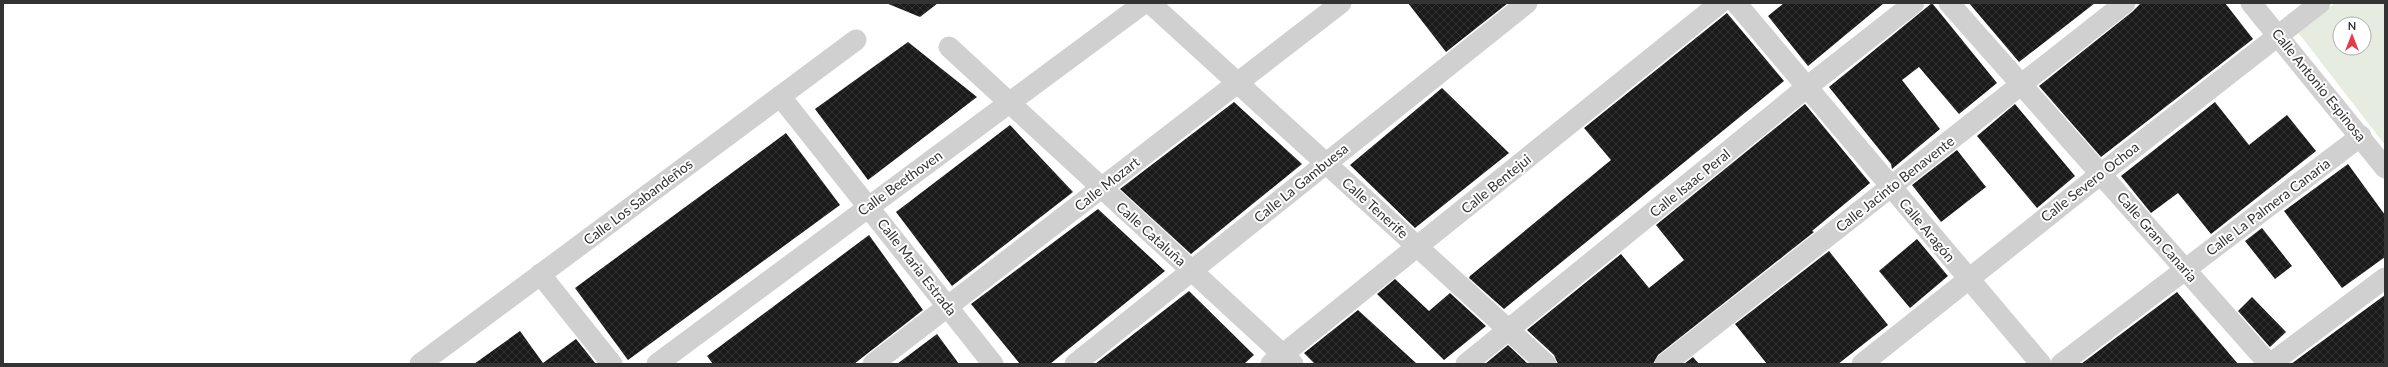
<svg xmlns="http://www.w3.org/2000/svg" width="2388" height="367" viewBox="0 0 2388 367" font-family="Lato,sans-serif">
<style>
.grass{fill:#e6ecdf;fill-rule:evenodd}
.building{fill:url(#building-cross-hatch)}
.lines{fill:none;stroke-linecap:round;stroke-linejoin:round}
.minor{stroke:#d0d0d0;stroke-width:21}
.labels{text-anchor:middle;stroke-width:4;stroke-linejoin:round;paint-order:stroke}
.street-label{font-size:14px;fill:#333;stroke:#fff}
</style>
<defs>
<pattern id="building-cross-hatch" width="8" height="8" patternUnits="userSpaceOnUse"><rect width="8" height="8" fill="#1a1a1a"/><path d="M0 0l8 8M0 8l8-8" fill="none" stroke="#333"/></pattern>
</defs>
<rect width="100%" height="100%" fill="#fff"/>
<path class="grass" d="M2335 3H2385V145L2297 31ZM2340 24H2364V48H2340Z"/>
<path class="building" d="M886 3H938L920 17Z
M1408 3H1508L1446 52Z
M1784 3H1884L1808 66 1768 16Z
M1932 3 1997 83 1959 114 1919 67 1902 80 1940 129 1892 169 1891 164 1829 87Z
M1969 3H2095L2019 62Z
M2141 3H2225L2253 39 2101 157 2039 86 2132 12Z
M1727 13 1784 81 1504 309 1469 278 1470 276 1611 160 1584 128Z
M908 42 977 97 868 180 815 109Z
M1442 88 1509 153 1415 228 1350 165Z
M1234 102 1302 164 1191 254 1120 189Z
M2215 102 2249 145 2287 115 2316 151 2211 234 2178 193 2151 213 2121 176Z
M1805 104 1870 183 1812 231 1814 232 1658 355 1653 364H1558L1554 355 1527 330 1621 254 1649 288 1684 260 1656 225Z
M2015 104 2075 176 2037 208 1977 136Z
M1010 125 1073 192 952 286 896 212Z
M786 133 840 205 628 360 575 288Z
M1957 150 1986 187 1941 222 1912 185Z
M2348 164 2385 215V257L2342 288 2284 211Z
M1098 209 1165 271 1050 364H1020L971 304Z
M2262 228 2292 266 2275 279 2245 241Z
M869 235 923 310 854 364H713L707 356Z
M1917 239 1948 276 1910 308 1879 271Z
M1829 251 1888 325 1838 364H1767L1735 324Z
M1395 279 1429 311 1450 293 1486 326 1444 360 1377 294Z
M1189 291 1254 355 1244 364H1095Z
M2177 292 2238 364H2081Z
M2385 295V364H2291Z
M2252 297 2286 332 2270 347 2238 311Z
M1358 310 1417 364H1315L1304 353Z
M520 331 543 363 576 339 596 364H474Z
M937 334 959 364H897Z
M1508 345 1528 364H1485Z
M1693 357 1699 364H1684Z"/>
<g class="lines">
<path class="minor" d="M1150 3 1546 364
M1736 3 2041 364
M1949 3 2269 364
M2251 3 2385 168
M949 47 1293 364
M780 96 993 364
M540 274 612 364
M420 364 856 40
M657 364 1144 3
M873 364 1341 3
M1075 364 1527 3
M1271 364 1720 3
M1466 364 1807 87 1914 3
M1665 364 2125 3
M1862 364 2102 173 2320 3
M2061 364 2361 136
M2270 364 2385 278"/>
</g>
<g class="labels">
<g class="street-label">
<text transform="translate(2319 85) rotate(51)" y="5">Calle Antonio Espinosa</text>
<text transform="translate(2090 182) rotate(-38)" y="5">Calle Severo Ochoa</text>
<text transform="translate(900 183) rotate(-36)" y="5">Calle Beethoven</text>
<text transform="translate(1301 183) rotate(-39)" y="5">Calle La Gambuesa</text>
<text transform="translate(1690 183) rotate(-39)" y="5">Calle Isaac Peral</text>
<text transform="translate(1107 184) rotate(-38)" y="5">Calle Mozart</text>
<text transform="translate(1496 184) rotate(-39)" y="5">Calle Bentejui</text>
<text transform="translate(1895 184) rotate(-38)" y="5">Calle Jacinto Benavente</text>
<text transform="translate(638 202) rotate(-37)" y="5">Calle Los Sabandeños</text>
<text transform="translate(2268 207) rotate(-37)" y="5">Calle La Palmera Canaria</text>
<text transform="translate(1375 208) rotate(42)" y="5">Calle Tenerife</text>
<text transform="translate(1927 230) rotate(50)" y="5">Calle Aragón</text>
<text transform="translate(1151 234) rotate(42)" y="5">Calle Cataluña</text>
<text transform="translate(2157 237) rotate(49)" y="5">Calle Gran Canaria</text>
<text transform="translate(917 267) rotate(52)" y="5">Calle Maria Estrada</text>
</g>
</g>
<rect width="2388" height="367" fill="none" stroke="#333333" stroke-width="8"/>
<g transform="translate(2352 36)"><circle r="19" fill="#ffffff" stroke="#adadad"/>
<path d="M0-3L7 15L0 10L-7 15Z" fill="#e63946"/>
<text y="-6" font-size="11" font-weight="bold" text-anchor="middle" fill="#333333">N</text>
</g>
</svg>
